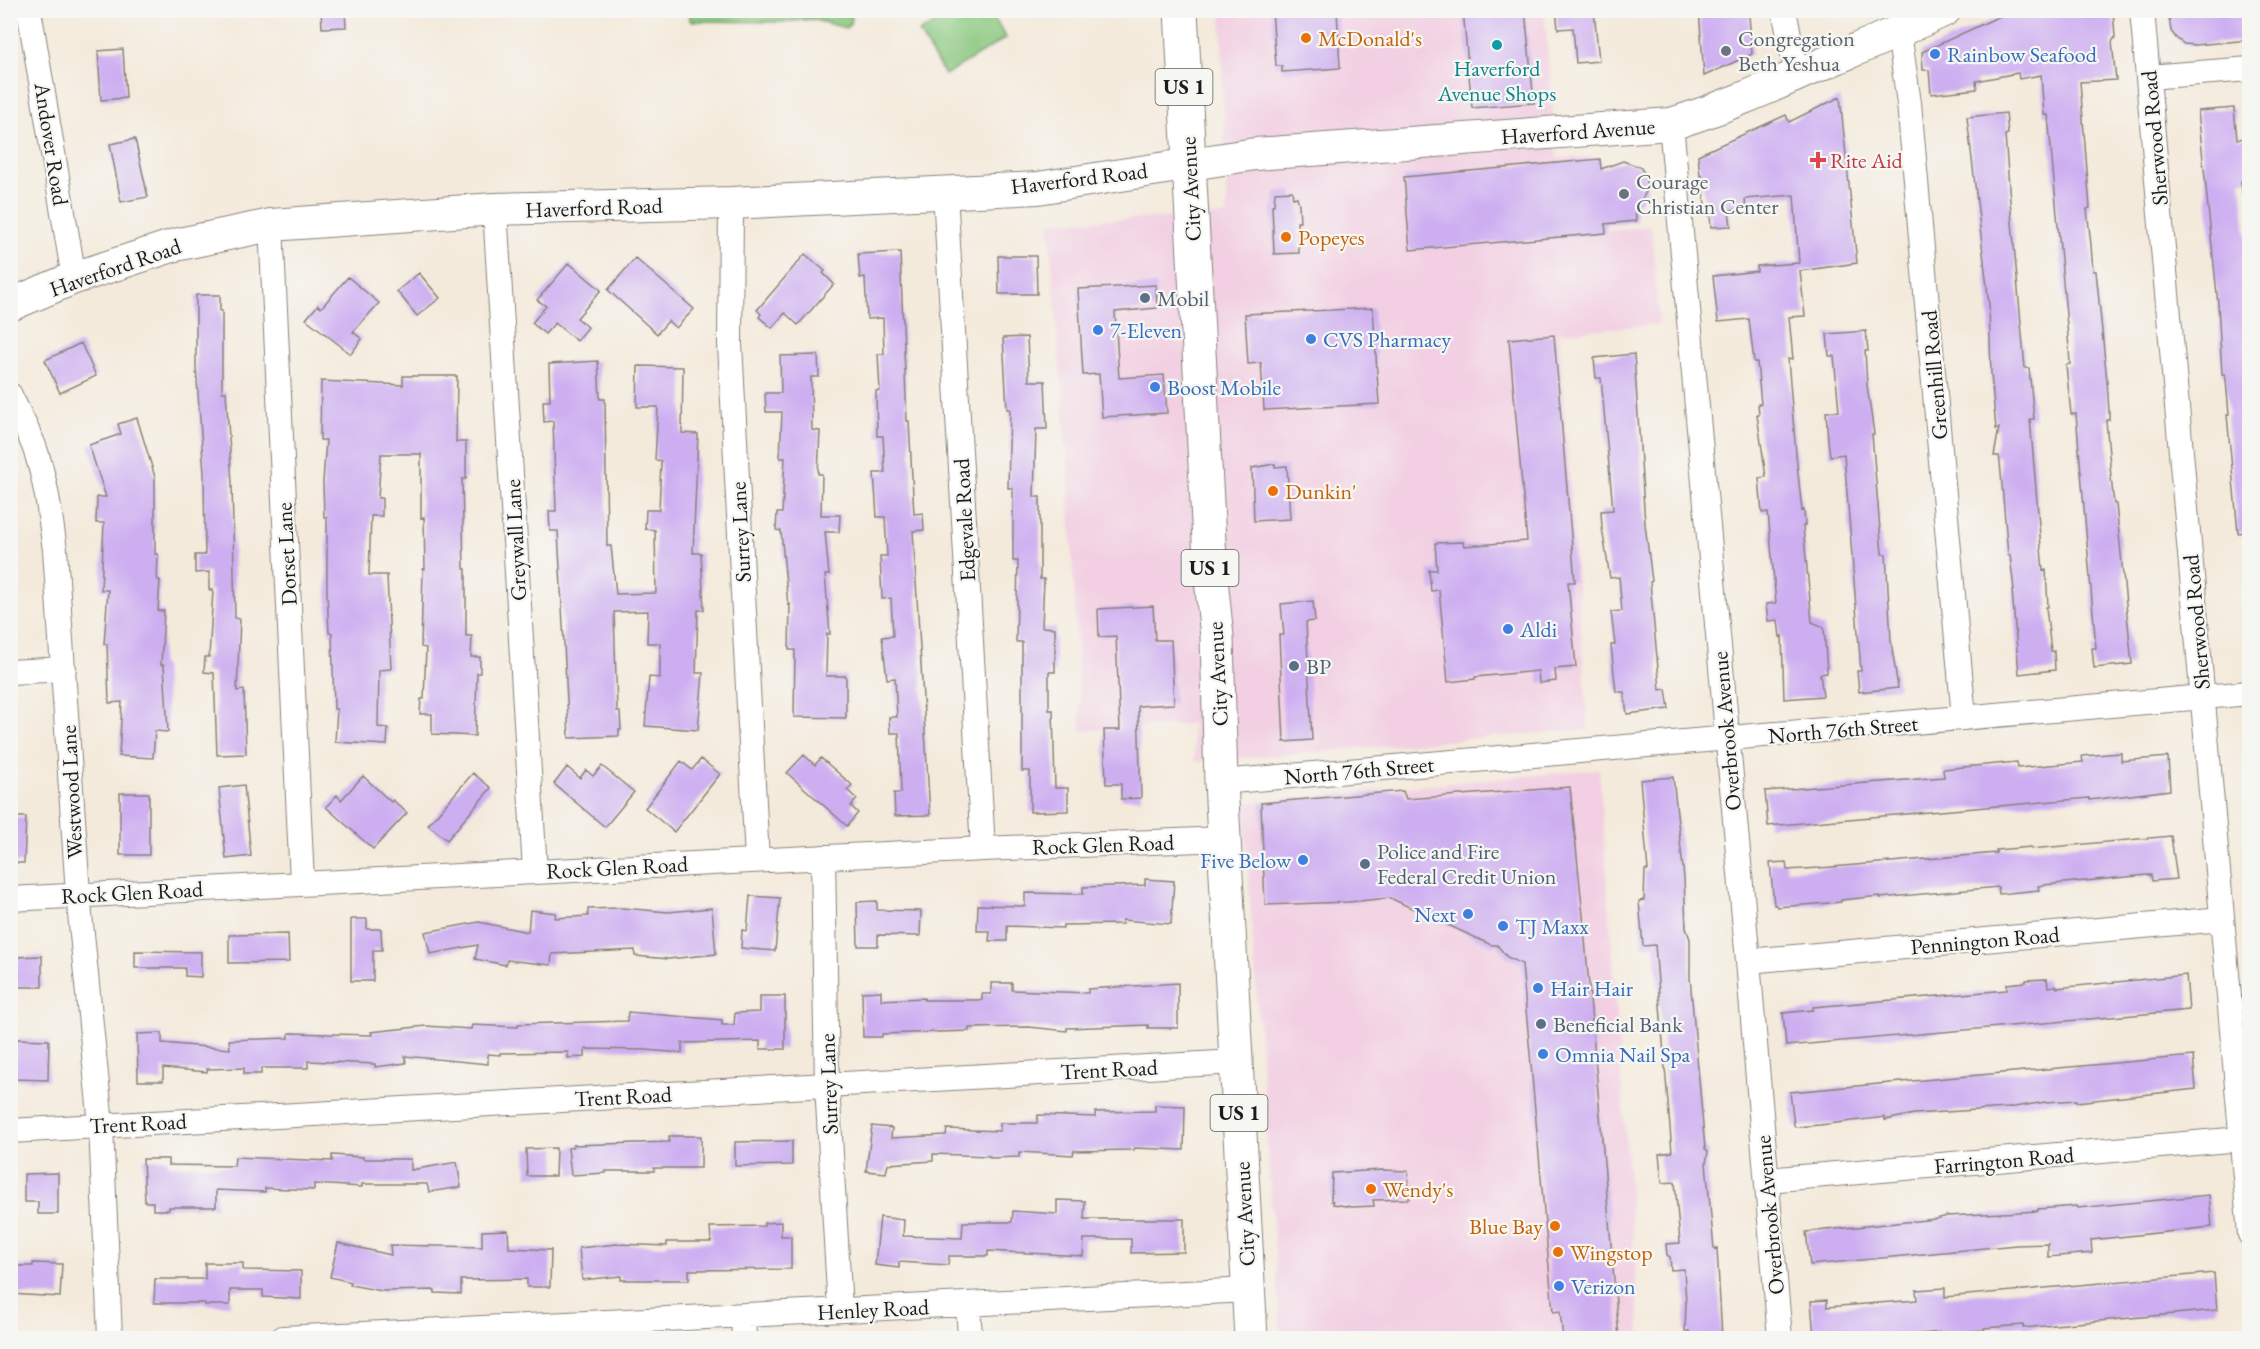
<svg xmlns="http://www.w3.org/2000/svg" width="2260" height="1349" viewBox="0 0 2260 1349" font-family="'EB Garamond',serif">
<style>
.built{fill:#f2cfe2}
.green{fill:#8ac87f;stroke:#53724e;stroke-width:1.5}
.building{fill:#cdaef1}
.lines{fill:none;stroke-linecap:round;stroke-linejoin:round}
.minor-casing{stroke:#88837c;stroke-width:26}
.major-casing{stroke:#88837c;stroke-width:34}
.highway-casing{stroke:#88837c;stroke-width:35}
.minor{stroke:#fff;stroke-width:24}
.major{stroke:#fff;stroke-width:32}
.highway{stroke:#fff;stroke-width:33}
.food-dot{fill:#e8710a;stroke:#f6f6f2;stroke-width:2}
.culture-dot{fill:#0f9aa8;stroke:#f6f6f2;stroke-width:2}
.worship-dot{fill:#6b7280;stroke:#f6f6f2;stroke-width:2}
.shop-dot{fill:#3f7fe0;stroke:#f6f6f2;stroke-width:2}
.health-dot{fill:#e0444e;stroke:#f6f6f2;stroke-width:2}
.service-dot{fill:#5c6f8a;stroke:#f6f6f2;stroke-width:2}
.labels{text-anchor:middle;stroke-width:4.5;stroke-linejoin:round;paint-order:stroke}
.shield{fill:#f6f6f2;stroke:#5d5d5c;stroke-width:1.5}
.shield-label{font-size:21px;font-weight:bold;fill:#1c1c1c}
.food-label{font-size:22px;fill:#c56008;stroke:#f6f6f2;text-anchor:start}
.worship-label{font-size:22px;fill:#5b616d;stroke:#f6f6f2;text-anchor:start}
.shop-label{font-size:22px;fill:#366cbe;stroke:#f6f6f2;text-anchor:start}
.culture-label{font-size:22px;fill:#0d838f;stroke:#f6f6f2}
.street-label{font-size:22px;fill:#1c1c1c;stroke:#f6f6f2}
.health-label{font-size:22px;fill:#be3a42;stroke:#f6f6f2;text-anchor:start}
.service-label{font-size:22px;fill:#4e5e75;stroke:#f6f6f2;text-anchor:start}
</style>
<rect width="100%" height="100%" fill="#f6f6f2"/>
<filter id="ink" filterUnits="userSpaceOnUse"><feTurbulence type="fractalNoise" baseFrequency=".0167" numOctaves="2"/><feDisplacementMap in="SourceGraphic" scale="12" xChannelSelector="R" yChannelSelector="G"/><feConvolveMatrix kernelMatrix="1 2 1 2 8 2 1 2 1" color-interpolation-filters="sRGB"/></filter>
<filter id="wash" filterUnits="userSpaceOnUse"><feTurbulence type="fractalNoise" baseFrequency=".008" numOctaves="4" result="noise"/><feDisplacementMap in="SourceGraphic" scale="24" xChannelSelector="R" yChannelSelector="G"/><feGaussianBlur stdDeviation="1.35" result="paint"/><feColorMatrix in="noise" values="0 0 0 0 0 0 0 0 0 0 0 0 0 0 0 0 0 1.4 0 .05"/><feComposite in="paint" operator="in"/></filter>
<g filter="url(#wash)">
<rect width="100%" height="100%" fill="#f4eadb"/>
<path class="built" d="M1221 11H1544L1557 158 1599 157 1606 231 1651 226 1659 324 1559 333 1588 729 1195 762 1192 724 1081 731 1068 469 1049 222 1227 215Z
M1599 769 1640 1338H1281L1243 803Z"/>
<path class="green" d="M690 11 846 10 852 18 850 24 846 28 811 19 784 22 690 21Z
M955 11H990L1006 38 945 75 919 33Z"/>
<g id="blocks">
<path class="building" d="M321 10H345L346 27 322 28Z
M1272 10H1337L1340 68 1282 72V66H1276Z
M1463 10H1525L1534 103 1472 108Z
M1556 10H1594L1599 61 1576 63 1573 28 1558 29Z
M1699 10H1746V16H1749L1752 54 1704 76Z
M2013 10H2113L2115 37 2112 42 2116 80 2080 82 2090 208 2087 209 2091 245 2093 271H2096L2107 381 2109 411V420H2106L2111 477 2114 504H2116L2132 664 2094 668 2092 648H2096L2076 414H2071L2068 385 2066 365 2070 364 2069 348 2048 115H2044L2041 75 2019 79 2018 73 1976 81 1977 89 1931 94 1929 70H1923L1922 52Z
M2168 10H2250V40L2195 45 2184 44 2176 38 2171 31Z
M123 49 126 98 101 100 98 51Z
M1840 97 1857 263 1800 271 1805 316 1789 317 1793 359H1788L1796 454 1802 511 1804 510 1805 525 1803 526 1812 622 1824 627 1827 673 1820 674 1823 696 1784 699 1782 636 1780 637 1778 620 1768 621 1767 613 1766 604 1776 603 1768 512 1762 513 1759 478 1766 477 1757 415H1759L1758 404H1761L1757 362H1754L1749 319 1718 322 1713 276 1757 271V266L1799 263 1794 195 1745 199 1746 209 1729 210 1731 226 1711 227 1710 215H1706L1702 175 1700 176 1698 155 1786 115 1789 122Z
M2234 108 2237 139 2248 138 2250 157V180L2241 181 2250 273V532L2238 533 2227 415H2229L2226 380 2225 374H2222L2218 304 2198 111Z
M2006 113 2008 134 2005 135 2010 200 2025 368H2029L2034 419H2030L2043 571 2046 570 2048 607H2046L2051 651H2054L2055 670 2019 674 2012 590H2014L2010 555H2008L2000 462 1999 456H1994L1999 428 1996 429 1991 374 1989 304 1967 117Z
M135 139 148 197 121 202 110 144Z
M1600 159 1601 169 1623 161 1640 167 1645 174 1647 190 1642 199 1635 205 1636 221 1605 224 1606 233 1410 250 1404 177Z
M1292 191 1293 198 1297 197 1299 204 1300 222H1297L1299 253 1274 254 1272 205H1274L1275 192Z
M900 252 907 421H909L914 514 923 513 924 530 913 531 930 815 895 816 894 793H901L899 733H890L889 717H897L895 678 887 679 882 637 893 636 891 598 882 599 880 556H887L885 517H877L874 473H885L883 436H877L876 391H880L878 354H884L883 318 867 319 865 277 860 278 858 254Z
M805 254 825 271 823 273 834 284 798 325 785 313 772 328 759 317 761 314 757 310Z
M998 256H1036L1037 294H999Z
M635 258 694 309 676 328 668 321 657 334 608 290Z
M569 263 601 290 577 318 588 327 577 341 555 323 545 334 532 323 546 306 537 300Z
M419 273 440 298 417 316 397 291Z
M348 277 379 303 353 332 362 339 351 354 306 319 318 305 321 308Z
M1156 285 1157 308 1115 312 1119 378 1164 375 1167 413 1102 417 1099 374 1083 375 1078 289Z
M196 295H220V311H222V392H226L232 483 235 618 240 619 237 691 244 690 246 754 217 755 214 673 204 672 205 657H209L213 590H209V572L195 573V555H205L204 473 196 367Z
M1373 308 1379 404 1264 410 1261 363 1248 364 1245 314Z
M1866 331 1868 351H1865L1867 385 1874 434H1872L1882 554H1886L1891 641 1898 688 1859 692 1857 671H1861L1844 454 1830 456 1828 440 1826 412 1839 411 1834 356H1829L1827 334Z
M1554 335 1575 582H1568L1576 667 1555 669 1556 681 1539 683 1538 671 1475 677V679L1448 682 1439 590 1431 591 1429 570H1437L1435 543 1463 542 1464 546 1527 541 1509 339Z
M1027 337 1029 381H1045L1047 429H1036L1034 497H1040V579H1044L1042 627 1055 628V672H1049V710H1053L1055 788H1068V811L1030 812V771H1022V642H1016L1018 561H1013V488H1008L1010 409H1007L1003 338Z
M81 343 96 376 60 393 45 360Z
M1634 354 1645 524 1652 581 1650 582 1660 690 1666 689 1669 709 1627 714 1624 692H1616L1611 645H1615L1611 612 1622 611 1619 577 1610 578 1602 528 1601 511 1613 510 1601 378H1596L1594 358Z
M818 355 819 377H811L812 430 820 431 818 474H822L821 515H840L839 532H825L829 575H825L830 634H827L826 676H846V718L794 717 795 650H789L790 604 788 605 781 531 776 530 777 513H782L785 458H780L782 412H766L765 393H781L780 356Z
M598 361 600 399H605L607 546H611L616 594 656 593 655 530 645 529 646 510H659L661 461 655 460 658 407H637L638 366 683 367 682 433 698 434 693 553H701L704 610H698L696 673H703L698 730 645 726 649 677 660 678V643H647L648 611 614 612 617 711 620 712 621 730H619V736L569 738 558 531H550L549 511H556L553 421 544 422 543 401H550L549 364Z
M403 376H457L456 442H466V479H462L464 569H466V636H472L471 657H480V673H477L475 736 432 734V714H420L421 699H424L426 648 421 647 423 569H425L424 517 421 518V454H381L378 498H382V516H371L369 575H387L391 669 379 670 378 727 388 728 387 745 335 742 337 709H334L332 633H329L327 593V517H324L323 482 326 440H320L321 381 403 385Z
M137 418 155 477V554H158L157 580H160L158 611H164L161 665H164L168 732 155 731 153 758 119 756 122 702 109 703 107 644H104L108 590H101L104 523H96L97 497H106L89 445 121 434 118 424Z
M1275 464V467L1287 466 1290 519 1254 521 1252 468Z
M1313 601 1315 621 1306 622 1312 740 1284 742 1279 635H1284L1281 604Z
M1153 606 1155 640H1171L1174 704 1138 706 1141 798 1121 799V784H1106L1104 730H1120L1116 636 1099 637 1098 609Z
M2121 753V761L2168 757 2170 790 2090 800 2089 798 2066 800 1768 826 1765 791 1944 777 1943 769 2017 762 2018 768 2083 762 2082 756Z
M804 755 815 765 821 758 852 785 847 790 857 799 851 806 858 813 847 826 787 773Z
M701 759 720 774 674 832 645 808 681 761 692 770Z
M602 766 634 792 605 827 554 784 567 767 580 778 586 770 593 776Z
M473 773 491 788 447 840 428 825Z
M363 776 391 802 393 800 407 813 373 849 326 807 337 795 341 800Z
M1673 777 1684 878 1686 928 1690 939V977L1705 1149 1708 1152 1706 1163 1714 1249 1717 1248 1722 1338H1690L1689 1331H1685L1686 1302 1684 1269 1671 1270 1670 1257 1667 1255 1666 1244 1680 1243 1675 1182 1662 1183 1659 1154 1672 1152 1655 945 1643 946 1639 901 1644 900 1645 870H1648L1640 780Z
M244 785 251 856 226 859 219 788Z
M1570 787 1583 916 1619 1338H1563L1560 1311 1553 1312 1522 964 1507 957 1497 945H1491L1390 898 1348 902 1265 905 1261 803 1403 791 1406 799Z
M120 793H149V855H120Z
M10 817H26L24 863H10Z
M2171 836 2177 879 2152 881 2151 875H2147L2043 885 2038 886 2039 890 1999 894 1998 887 1880 898V896L1841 900V902L1829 903 1777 907 1776 905H1774L1770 863 1786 862 1787 870 1820 868 1996 853V850L2031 847V849Z
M1145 879 1174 881 1171 924 1122 920V924L1063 925V928L1007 926V941H989L990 931H977L978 905 1025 906V893L1083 894V887L1145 885Z
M750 896 780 898 775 951 741 948 742 930 747 931Z
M877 901V910L921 911 920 936 878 935V946H858L857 902Z
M622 908 668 912 712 908 716 954 669 959 635 956V950L552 954 551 965 507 960 506 965 475 959 478 945 430 954 425 932 479 922 528 932 530 910 556 913 555 918 588 916V909Z
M351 919H367V929H381L382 950H373V981H351Z
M288 934 289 962 229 963V935Z
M135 951 201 952V977L185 976V968H135Z
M42 956V987H14V957Z
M2186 975 2189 1010 1786 1046 1783 1013 1813 1010V1007L2007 990V984L2026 982V980L2047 979 2048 987 2056 986 2057 988Z
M991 983H1012V990L1088 993V989L1178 983V1028H1148V1025L1067 1028V1031L1029 1027 969 1028V1031L882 1034V1037H863L862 992 881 991V1000L924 998V1000H982V994H991Z
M760 996H785V1049H760V1041L682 1043V1053L646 1050 585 1049V1057L568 1058V1052L500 1053V1055L488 1054V1064L405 1056 406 1063 375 1067V1064L308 1061V1068H261V1074H244V1068L207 1069V1072L163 1068V1081H138L137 1034 162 1033V1043L230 1049 229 1040 289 1038V1033L372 1035 371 1032 426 1026 471 1029 472 1025 518 1027V1024L627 1021 628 1012 722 1020V1025H734L735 1013 760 1012Z
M15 1039 49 1040 48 1080 14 1079Z
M2193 1056 2196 1089 2077 1102V1100L2046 1102 2008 1108 1914 1114 1885 1120V1117L1820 1125 1795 1127 1794 1125 1790 1092Z
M1155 1105 1185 1106 1184 1150 1134 1148V1150L1074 1151 1073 1155 1019 1152V1157L990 1158V1156L933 1154V1161L888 1164 886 1173 866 1171 872 1126 892 1128 891 1138 946 1135 947 1129 1000 1131V1123H1037L1038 1115 1095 1117V1112L1155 1111Z
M669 1136H701V1168H654V1171H606V1173L571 1175 568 1148 573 1147V1145L669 1142Z
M792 1141V1165L735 1166V1142Z
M556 1148 555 1176H527L526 1149Z
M332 1155 363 1157V1159H411V1170L457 1162 461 1187 429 1192 427 1184H362V1187L314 1184V1190L265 1188V1192L216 1190V1207H169V1210H153V1202H145L143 1159H168V1165L234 1166 235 1157 332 1161Z
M1382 1170 1408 1171 1409 1199 1373 1200 1374 1206 1352 1207 1333 1204V1201H1331L1332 1173Z
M58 1173V1214H38V1202H24V1174Z
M2209 1195 2212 1227 2091 1240 2092 1253 2048 1257V1244L2016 1245 1810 1265 1806 1232 1936 1219 1947 1216 2038 1211V1209L2077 1206 2078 1208Z
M1057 1200 1085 1201 1084 1219H1184V1252L1131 1253V1239H1084L1083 1256 988 1251V1256H949L948 1265 899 1262V1268L875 1265 880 1217 904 1220 903 1236 962 1238 963 1222H1012L1013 1211 1057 1214Z
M781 1222V1236H791V1269L689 1270V1280H621V1276L582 1280 579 1248 617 1244 667 1246V1242H711L710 1227 764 1226V1223Z
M508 1230 509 1248 551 1250 550 1287H527V1279L461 1280V1294L435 1293V1290L382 1291 350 1285 351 1282 330 1277 338 1243 391 1255 390 1245 482 1247V1231Z
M33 1263 62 1264 60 1297 10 1294V1266H33Z
M205 1263H243V1270L301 1271V1299L263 1297V1290H230V1305H205V1303H154L155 1279H205Z
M2214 1273 2217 1310 2023 1328V1325L1984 1328V1330L1944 1334 1943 1332 1870 1338H1814L1811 1301 1827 1300V1307L1917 1300 1916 1290 1945 1288V1297Z"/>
</g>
</g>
<g filter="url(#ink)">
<use href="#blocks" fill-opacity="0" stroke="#88837c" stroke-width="1.5"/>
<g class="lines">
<defs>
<path id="minor" d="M29 10 74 278
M1784 10 1797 75
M2142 10 2250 1234
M1899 33 1909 103 1964 718
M2148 77 2250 69
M1671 124 1748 961 1780 1338
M945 192 983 849
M731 203 730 344 757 860
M495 209 535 871
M271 225 302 882
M10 395C18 412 27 429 34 446 46 479 50 515 55 550L78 894 101 1125 110 1338
M10 672 64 669
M1221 782 2250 693
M823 857 827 1085 840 1310
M10 899 983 849 1224 839
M1748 961 2222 919
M10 1131 1236 1062
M1767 1180 2241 1139
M968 1304 970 1338
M743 1316 744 1338
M283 1338 1248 1290"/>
<path id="major" d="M10 305 74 278 175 245 271 225 495 209 731 203 1038 188 1255 154 1671 124C1720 109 1766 89 1813 68 1857 49 1901 31 1945 10"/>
<path id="highway" d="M1181 10 1211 579 1217 637 1221 782 1251 1338"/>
</defs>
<use href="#minor" class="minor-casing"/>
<use href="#major" class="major-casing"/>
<use href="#highway" class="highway-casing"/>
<use href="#minor" class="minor"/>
<use href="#major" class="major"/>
<use href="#highway" class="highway"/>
</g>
</g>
<g class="food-dot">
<circle cx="1306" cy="38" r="6"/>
<circle cx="1286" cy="237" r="6"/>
<circle cx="1273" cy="491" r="6"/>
<circle cx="1371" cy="1189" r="6"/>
<circle cx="1555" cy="1226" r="6"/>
<circle cx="1558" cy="1252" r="6"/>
</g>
<circle class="culture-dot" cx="1497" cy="45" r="6"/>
<g class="worship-dot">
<circle cx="1726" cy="51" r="6"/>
<circle cx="1624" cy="194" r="6"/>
</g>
<g class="shop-dot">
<circle cx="1935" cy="54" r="6"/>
<circle cx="1098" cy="330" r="6"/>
<circle cx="1311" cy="339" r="6"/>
<circle cx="1155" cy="387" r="6"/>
<circle cx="1508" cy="629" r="6"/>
<circle cx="1303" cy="860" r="6"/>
<circle cx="1468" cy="914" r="6"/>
<circle cx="1503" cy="926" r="6"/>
<circle cx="1538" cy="988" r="6"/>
<circle cx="1543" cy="1054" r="6"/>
<circle cx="1559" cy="1286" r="6"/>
</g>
<path class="health-dot" d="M1815 151h6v6h6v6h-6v6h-6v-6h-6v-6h6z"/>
<g class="service-dot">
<circle cx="1145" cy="298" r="6"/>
<circle cx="1294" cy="666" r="6"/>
<circle cx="1365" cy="864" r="6"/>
<circle cx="1541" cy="1024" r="6"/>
</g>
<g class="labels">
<g class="shield">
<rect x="1155.5" y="69" width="57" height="36" rx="4.5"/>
<rect x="1181.5" y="550" width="57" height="36" rx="4.5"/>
<rect x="1210.5" y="1095" width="57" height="36" rx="4.5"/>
</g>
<g class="shield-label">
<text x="1184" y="94">US 1</text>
<text x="1210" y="575">US 1</text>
<text x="1239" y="1120">US 1</text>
</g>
<g class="food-label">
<text x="1318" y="46">McDonald's</text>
<text x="1298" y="245">Popeyes</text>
<text x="1285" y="499">Dunkin'</text>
<text x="1383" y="1197">Wendy's</text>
<text x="1543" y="1234" text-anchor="end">Blue Bay</text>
<text x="1570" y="1260">Wingstop</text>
</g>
<g class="worship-label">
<text x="1738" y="46">Congregation<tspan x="1738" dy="25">Beth Yeshua</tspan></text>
<text x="1636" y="189">Courage<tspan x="1636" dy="25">Christian Center</tspan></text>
</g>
<g class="shop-label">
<text x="1947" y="62">Rainbow Seafood</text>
<text x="1110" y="338">7-Eleven</text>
<text x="1323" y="347">CVS Pharmacy</text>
<text x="1167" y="395">Boost Mobile</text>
<text x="1520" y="637">Aldi</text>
<text x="1291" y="868" text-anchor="end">Five Below</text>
<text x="1456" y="922" text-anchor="end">Next</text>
<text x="1515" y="934">TJ Maxx</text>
<text x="1550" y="996">Hair Hair</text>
<text x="1555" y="1062">Omnia Nail Spa</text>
<text x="1571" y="1294">Verizon</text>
</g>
<g class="culture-label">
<text x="1497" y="76">Haverford<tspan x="1497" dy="25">Avenue Shops</tspan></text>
</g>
<g class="street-label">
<text transform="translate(1578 131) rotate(-4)" y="8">Haverford Avenue</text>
<text transform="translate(2154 138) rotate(-95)" y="8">Sherwood Road</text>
<text transform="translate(52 144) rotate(81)" y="8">Andover Road</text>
<text transform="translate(1079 178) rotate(-7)" y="8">Haverford Road</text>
<text transform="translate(1190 189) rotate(-93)" y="8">City Avenue</text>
<text transform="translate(594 207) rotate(-2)" y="8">Haverford Road</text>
<text transform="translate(115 267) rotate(-19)" y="8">Haverford Road</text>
<text transform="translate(1934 375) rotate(-95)" y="8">Greenhill Road</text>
<text transform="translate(964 520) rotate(-93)" y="8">Edgevale Road</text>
<text transform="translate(740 532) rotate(-93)" y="8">Surrey Lane</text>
<text transform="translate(515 540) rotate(-93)" y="8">Greywall Lane</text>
<text transform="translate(286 554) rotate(-93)" y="8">Dorset Lane</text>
<text transform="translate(2196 622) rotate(-95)" y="8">Sherwood Road</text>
<text transform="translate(1217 674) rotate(-93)" y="8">City Avenue</text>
<text transform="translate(1843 729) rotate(-5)" y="8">North 76th Street</text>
<text transform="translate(1726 731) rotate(-95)" y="8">Overbrook Avenue</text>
<text transform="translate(1359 770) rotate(-5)" y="8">North 76th Street</text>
<text transform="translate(71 792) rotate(-93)" y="8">Westwood Lane</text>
<text transform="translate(1103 844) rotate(-2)" y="8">Rock Glen Road</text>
<text transform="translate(617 867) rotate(-3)" y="8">Rock Glen Road</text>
<text transform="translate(132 892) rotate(-3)" y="8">Rock Glen Road</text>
<text transform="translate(1985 940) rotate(-5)" y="8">Pennington Road</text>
<text transform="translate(1109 1069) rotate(-3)" y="8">Trent Road</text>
<text transform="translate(828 1084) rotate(-92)" y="8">Surrey Lane</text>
<text transform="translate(623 1096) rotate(-3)" y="8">Trent Road</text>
<text transform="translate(138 1123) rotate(-3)" y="8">Trent Road</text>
<text transform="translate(2004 1160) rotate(-5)" y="8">Farrington Road</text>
<text transform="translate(1244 1214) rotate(-93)" y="8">City Avenue</text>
<text transform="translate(1769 1215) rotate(-95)" y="8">Overbrook Avenue</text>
<text transform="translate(873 1309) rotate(-3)" y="8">Henley Road</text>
</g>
<g class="health-label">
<text x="1830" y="168">Rite Aid</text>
</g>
<g class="service-label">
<text x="1157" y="306">Mobil</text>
<text x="1306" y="674">BP</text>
<text x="1377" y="859">Police and Fire<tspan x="1377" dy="25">Federal Credit Union</tspan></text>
<text x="1553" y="1032">Beneficial Bank</text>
</g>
</g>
<rect width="2260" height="1349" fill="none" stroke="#f6f6f2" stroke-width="36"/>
</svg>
